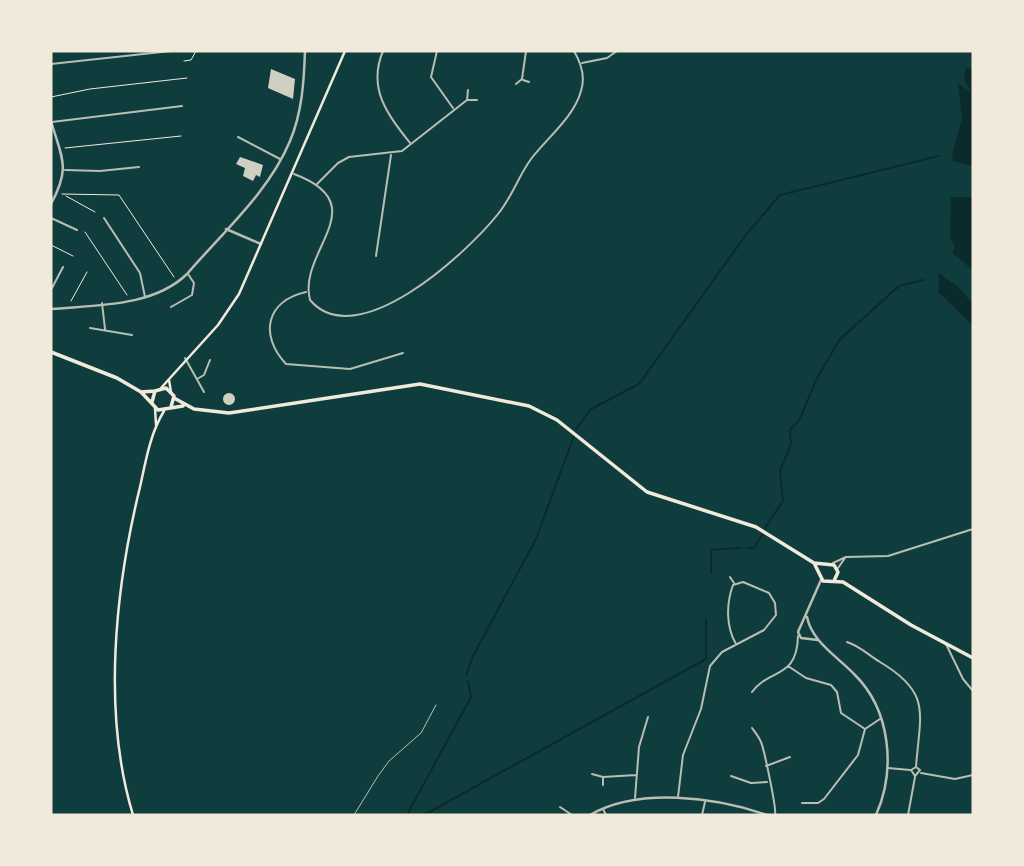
<svg xmlns="http://www.w3.org/2000/svg" width="1024" height="866" viewBox="0 0 1024 866" font-family="'PT Sans Narrow',sans-serif">
<style>
.water{fill:#0a2a2b}
.lines{fill:none;stroke-linecap:round;stroke-linejoin:round}
.stream{stroke:#0a2a2b;stroke-width:2}
.building{fill:#cfcfc3}
.path{stroke:#f1e9da;stroke-width:1}
.service{stroke:#b8beb3;stroke-width:1}
.minor{stroke:#b8beb3;stroke-width:2}
.tertiary{stroke:#b8beb3;stroke-width:2.5}
.secondary{stroke:#f1e9da;stroke-width:2.5}
.primary{stroke:#f1e9da;stroke-width:3.5}
</style>
<rect width="100%" height="100%" fill="#0f3d3e"/>
<path class="water" d="M966 67 973 70V166L953 161 952 154 962 118 958 83 972 93 964 79Z
M951 197H973V270L952 253 955 247 950 237Z
M939 273 958 287 973 304V326L938 292Z"/>
<g class="lines">
<path class="stream" d="M576 429 591 409 639 384 745 236 780 195 939 156
M765 528 783 501 780 471 791 444 790 430 800 419 817 378 840 339 899 286 923 280
M746 548H754L762 535
M711 573V550L740 548
M466 675 473 656 536 539 574 436
M407 815 471 697 468 681
M424 815 706 659V620"/>
</g>
<path class="building" d="M271 69 295 79 293 99 268 88Z
M240 157 263 165 260 177 256 175 253 181 243 176 245 168 236 164Z
M223 399a6 6 0 1 1 12 0a6 6 0 1 1-12 0Z"/>
<g class="lines">
<path class="path" d="M184 61 191 60 196 51
M51 97 90 89 187 78
M65 148 181 136
M62 194 119 195 174 277
M66 196 95 212
M85 232 127 295
M51 245 73 256
M71 301 87 272"/>
<path class="service" d="M354 815 378 776 389 761 421 733 436 705"/>
<path class="minor" d="M383 51C367 89 388 115 410 143
M437 51 431 77 453 108
M582 63 607 58 617 51
M51 64 171 51
M523 80 529 82
M516 84 522 79 526 51
M467 100 468 90
M52 122 182 106
M238 137 280 159
M65 170 100 171 139 167
M294 174C377 205 297 251 310 300 357 355 467 253 498 214 512 197 518 177 531 159 547 138 574 117 581 91 586 76 581 63 574 51
M317 184 338 163 349 157 402 151 467 100H477
M51 218 77 230
M104 218 140 273 145 297
M376 256 391 155
M52 288 63 267
M306 292C266 301 259 335 286 364L350 369 403 353
M102 303 105 329
M171 307 192 295 194 283 188 274
M90 328 132 335
M185 358 204 392
M197 379 204 375 210 360
M833 563 846 557 888 556 973 529
M838 568 845 558
M730 577 734 583
M847 642C860 646 868 655 880 662 932 693 920 713 916 767L920 770 915 776 911 770 916 767
M946 644 963 679 973 691
M788 666 806 678 831 685 837 692 841 713 865 729
M752 692C769 668 797 680 798 636
M752 728C755 732 759 737 761 742 764 749 777 810 775 815
M766 766 790 757
M888 768 910 770
M921 773 955 779 973 775
M592 774 603 777 636 775
M731 776 751 783 767 782
M603 785V778
M678 797 683 755 701 709 710 666 722 652 764 630 776 615 775 603 769 593 743 582 733 585C726 604 726 627 736 644
M635 798 639 747 648 717
M802 803H818L824 799 858 755 865 729 880 719
M560 807 572 815
M603 809 606 815
M702 815 705 802
M908 815 915 777"/>
<path class="tertiary" d="M51 121C62 159 71 167 51 204
M226 229 261 244
M51 309C96 305 153 307 187 274 222 233 269 192 290 141 302 113 304 81 305 51
M807 617C812 642 837 656 854 674 891 710 896 770 876 815
M818 640 801 638 798 632 821 580
M590 815C638 787 716 797 767 815"/>
<path class="secondary" d="M169 380 171 392
M161 388 218 325 239 294 345 51
M155 408 156 425
M133 815C102 713 115 589 140 487 146 460 150 434 164 411"/>
<path class="primary" d="M51 352 117 378 141 392 158 410 183 406
M141 392 155 391
M174 398 194 409 229 413 420 384 529 406 557 420 647 492 756 527 814 563 834 565 838 572 834 581
M152 402 155 391 166 388 174 396 171 407
M815 565 823 581 843 582 911 625 973 658"/>
</g>
<rect width="1024" height="866" fill="none" stroke="#f1e9da" stroke-width="105"/>
</svg>
